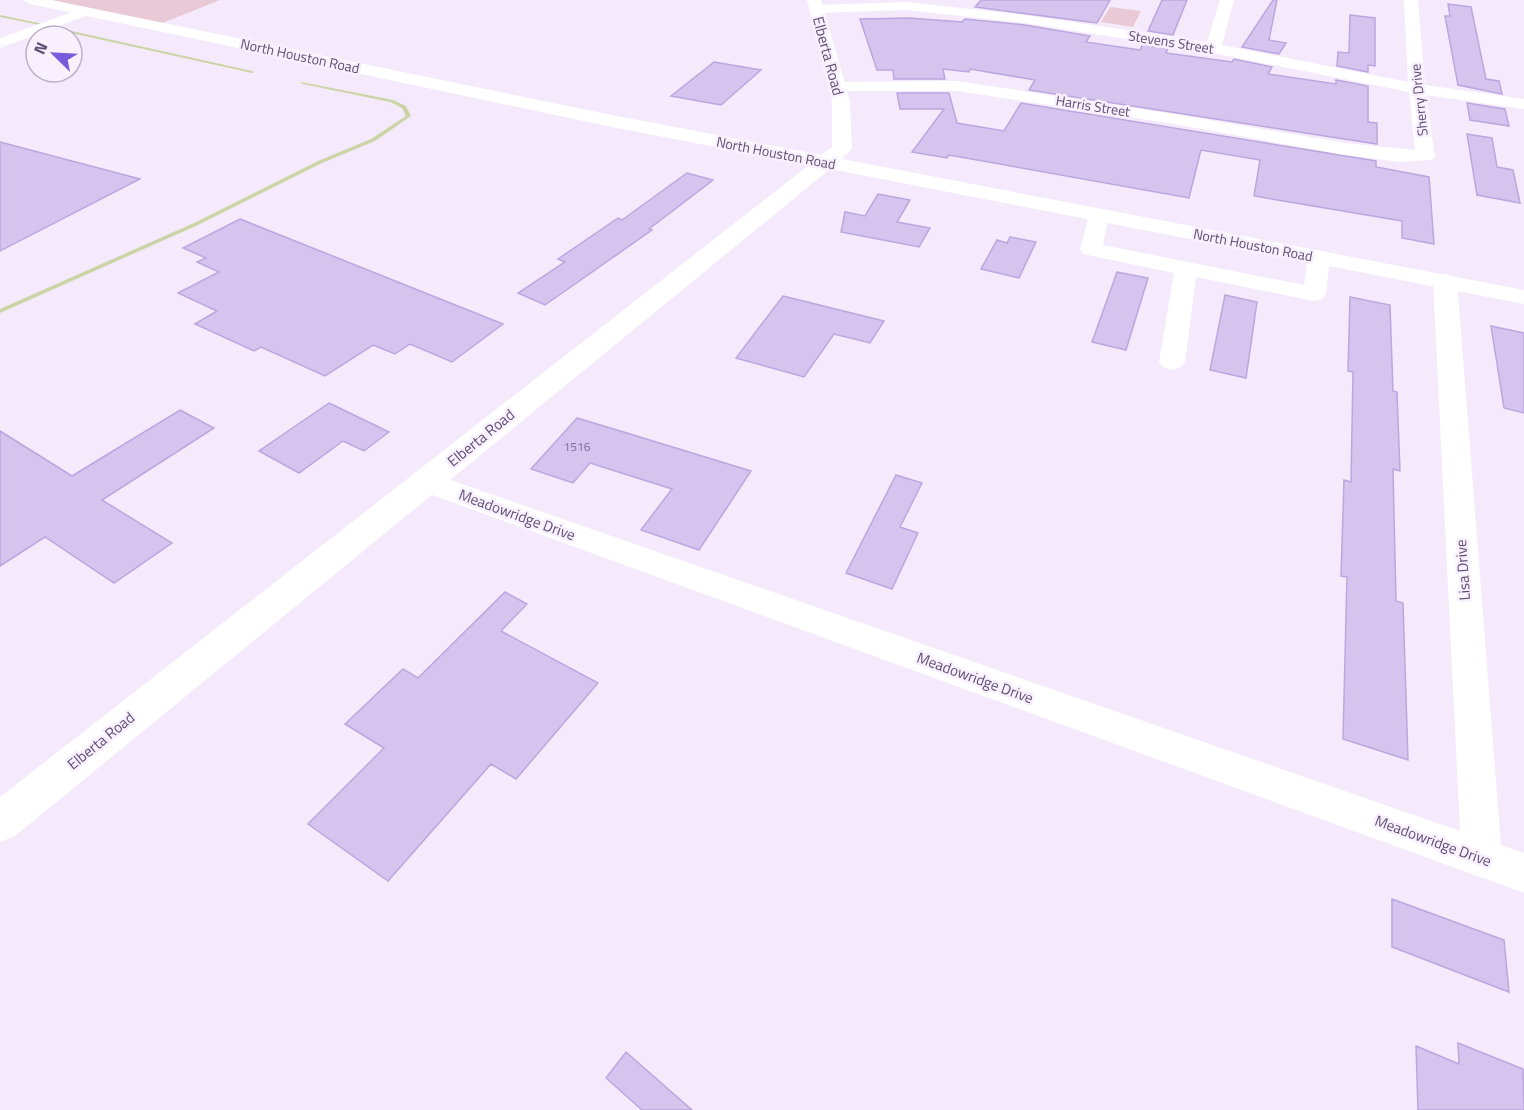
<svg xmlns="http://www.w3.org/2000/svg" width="1524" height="1110" viewBox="0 0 1524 1110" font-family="'Titillium Web',sans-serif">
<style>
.green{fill:#e8c9d5}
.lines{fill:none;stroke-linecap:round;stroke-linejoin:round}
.stream{fill:#ccd4a7;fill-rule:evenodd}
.building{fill:#d5c4ee;stroke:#bca6df;stroke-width:1.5}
.street{fill:#fff;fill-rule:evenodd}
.secondary{fill:#fff;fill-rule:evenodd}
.labels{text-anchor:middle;stroke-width:5;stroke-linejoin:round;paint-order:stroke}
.number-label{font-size:12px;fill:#7b6c92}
.far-street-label{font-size:14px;fill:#5d4f74;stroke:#f9f0fe}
.street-label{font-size:15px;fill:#5d4f74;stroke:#f9f0fe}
</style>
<rect width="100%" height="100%" fill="#f5eafb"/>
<path class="green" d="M30 0H220L155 26Z
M1110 7 1141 11 1133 27 1101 22Z"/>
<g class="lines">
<path class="stream" d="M0 15 39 23 41 24 39 25 0 17Z
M54 27 252 71 254 72 252 73 53 29Z
M301 82 393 100 406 106 411 116 375 141 322 163 198 225 0 313V309L194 223 318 161 371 139 406 116 402 108 390 102 303 84 301 83Z"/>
</g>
<path class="building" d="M981 0H1110L1097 23 975 7Z
M1162 0H1187L1173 35 1148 31Z
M1273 0H1277L1269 40 1286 43 1279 54 1242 47Z
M1448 4 1471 7 1486 79 1499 81 1502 94 1458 85 1445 16H1450Z
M1350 15 1375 18V66L1368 65V72L1337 66 1338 52 1349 53Z
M909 18 962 22 965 19 1025 25 1090 36 1086 42 1140 50 1143 44 1168 48 1166 53 1232 62 1234 59 1272 67 1268 74 1336 84V80L1368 86V122L1377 123V144L1029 90 1035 80 970 69 969 72 943 69 945 79H894L893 70H877L860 19Z
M714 62 761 70 721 105 671 96Z
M897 93H949L957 123 1004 131 1021 103 1376 161V167L1429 177 1434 244 1402 238V221L1254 196 1260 160 1201 150 1189 198 949 155 947 158 912 152 944 109H900Z
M1467 103 1505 109 1509 126 1470 120Z
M1467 134 1492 138 1497 167 1513 170 1520 203 1477 195Z
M0 142 140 179 0 251Z
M687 173 713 180 649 229 652 230 545 305 518 293 565 262 558 259 618 218 622 220Z
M878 194 910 200 897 222 930 228 919 247 841 232 845 212 865 216Z
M240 219 503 324 452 362 410 344 395 354 373 345 325 376 261 347 254 351 195 324 217 311 178 293 219 272 197 262 206 258 183 248Z
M1010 237 1036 242 1019 278 981 269 997 240 1007 243Z
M1117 272 1148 278 1126 350 1092 342Z
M1225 295 1257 302 1246 378 1210 370Z
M783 296 884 321 870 343 834 334 804 377 736 358Z
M1350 297 1390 305 1393 391 1397 392 1400 471 1393 469 1396 601 1403 603 1408 760 1343 739 1347 577 1341 576 1344 480 1351 482 1353 372 1348 371Z
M1491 326 1524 333V413L1504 408Z
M329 403 389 432 364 451 343 441 299 473 259 451Z
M180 410 214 428 102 500 172 543 114 583 45 537 0 566V431L72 476Z
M577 418 617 430 751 471 699 550 641 530 672 489 590 463 573 483 531 469Z
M896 475 922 483 900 527 918 533 892 589 846 573Z
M505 592 527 604 501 631 598 683 516 779 491 764 388 881 308 824 384 748 345 724 403 669 418 678Z
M1392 899 1504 940 1509 992 1392 947Z
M1458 1043 1523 1069 1524 1110H1418L1416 1046 1459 1064Z
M626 1052 692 1110H642L606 1078Z"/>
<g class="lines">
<path class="street" d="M1220 0H1234L1222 45 1408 82 1404 0H1418L1425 85 1524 99V109L1426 95 1435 156 1432 160 1401 162 1345 155 1168 123 957 91H838L832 90 830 86 832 82 957 81 1168 113 1345 143 1415 150 1409 92 1213 53 1025 23 907 10 815 13 808 9 815 5 907 2 1025 15 1207 42Z
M86 7 93 11 91 14 0 48V38Z
M1099 209 1106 211 1109 215 1103 245 1304 285 1308 257 1311 252 1319 250 1327 252 1330 257 1326 294 1322 299 1314 301 1196 277 1185 362 1181 367 1172 370 1163 367 1159 362 1174 273 1083 254 1080 249 1089 215 1092 211Z
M1445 274 1453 276 1457 281 1501 845 1524 853V893L416 489 411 482 416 475 426 472 436 475 1460 831 1433 281 1437 276Z"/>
<path class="secondary" d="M23 0H52L612 115 821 155 832 147V101L807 0H821L850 101 852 149 842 159 1524 290V304L830 169 15 836 0 842V797L809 165 612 127 30 4Z"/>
</g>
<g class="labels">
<g class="number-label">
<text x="577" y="451">1516</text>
</g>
<g class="far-street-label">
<text transform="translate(1171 42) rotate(9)" y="5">Stevens Street</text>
<text transform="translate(300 56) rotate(12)" y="5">North Houston Road</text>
<text transform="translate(1419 100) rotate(-96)" y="5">Sherry Drive</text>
<text transform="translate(1093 106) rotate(9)" y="5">Harris Street</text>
<text transform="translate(776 153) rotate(11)" y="5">North Houston Road</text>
<text transform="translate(1253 245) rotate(11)" y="5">North Houston Road</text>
</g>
<g class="street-label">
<text transform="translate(828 56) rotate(75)" y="5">Elberta Road</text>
<text transform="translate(481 438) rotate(-39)" y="5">Elberta Road</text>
<text transform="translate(517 515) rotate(20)" y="5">Meadowridge Drive</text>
<text transform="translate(1463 570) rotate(-94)" y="5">Lisa Drive</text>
<text transform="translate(975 678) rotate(20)" y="5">Meadowridge Drive</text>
<text transform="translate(101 741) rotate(-39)" y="5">Elberta Road</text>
<text transform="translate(1433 841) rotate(20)" y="5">Meadowridge Drive</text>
</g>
</g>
<g transform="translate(54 54) rotate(294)"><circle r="28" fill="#f9f0fe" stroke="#bbb0c7" stroke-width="1.5"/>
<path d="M0-4.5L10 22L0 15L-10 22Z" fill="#795ada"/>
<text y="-9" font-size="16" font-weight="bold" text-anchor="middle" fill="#5d4f74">N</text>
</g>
</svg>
